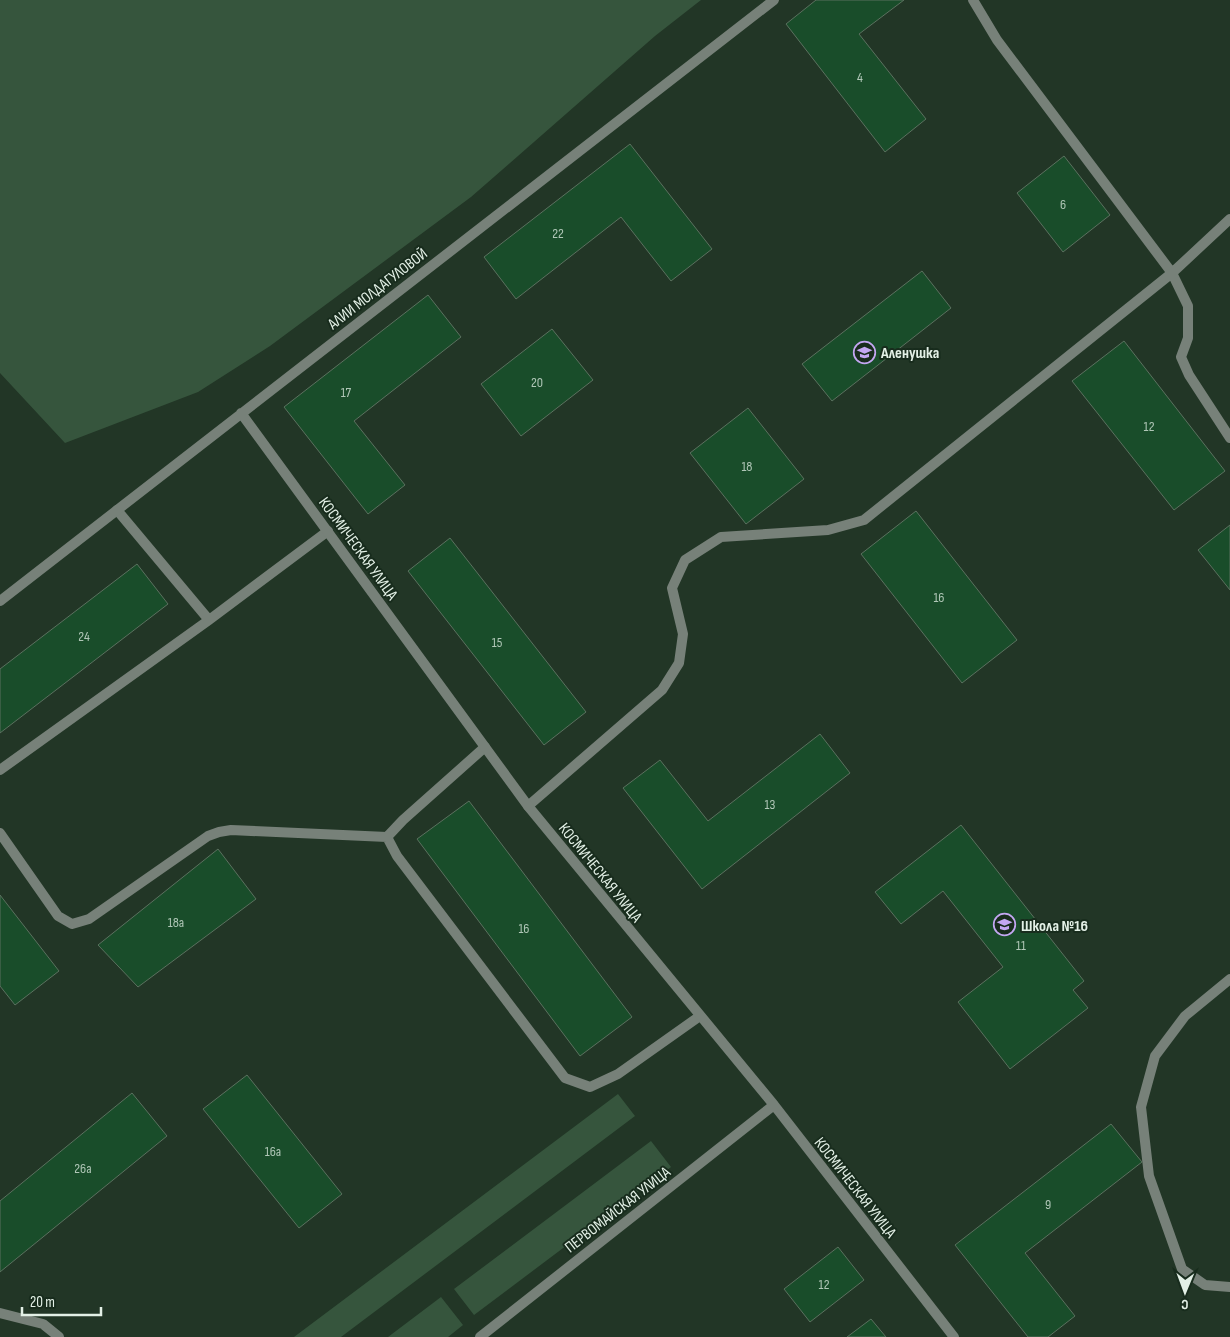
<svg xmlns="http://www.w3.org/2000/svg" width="1230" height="1337" viewBox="0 0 1230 1337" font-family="'Sofia Sans Condensed',sans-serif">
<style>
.green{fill:#36553d}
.building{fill:#194d2a;stroke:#5b715f}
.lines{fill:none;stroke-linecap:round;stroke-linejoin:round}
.lane{stroke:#778179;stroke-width:10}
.street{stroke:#778179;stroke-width:10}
.labels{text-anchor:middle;stroke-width:4;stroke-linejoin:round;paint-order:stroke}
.number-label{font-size:14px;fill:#b0c7b7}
.street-label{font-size:16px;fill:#e3f0e6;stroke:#182c1d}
.poi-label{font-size:16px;font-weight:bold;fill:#e3f0e6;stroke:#182c1d;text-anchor:start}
</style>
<rect width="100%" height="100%" fill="#223626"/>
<path class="green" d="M0 0H701L655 36 471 197 270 346 198 392 65 443 0 373Z
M618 1094 635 1116 341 1337H294Z
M651 1141 671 1167 474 1315 454 1289Z
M441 1297 463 1325 448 1337H388Z"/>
<path class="building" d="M816 0H904L859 34 926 119 885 152 786 24Z
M630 144 712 249 671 281 621 217 516 299 484 257Z
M1064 156 1110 215 1063 252 1017 193Z
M922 271 951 308 832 401 802 364Z
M428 295 461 337 354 421 405 485 368 514 284 407Z
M552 329 593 380 521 436 481 384Z
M1124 341 1225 471 1174 510 1072 381Z
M748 408 804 479 746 524 690 453Z
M916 511 1017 640 962 683 861 554Z
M1230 525V590L1198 550Z
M450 538 586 712 544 745 408 571Z
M137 564 168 604 0 733V669Z
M820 734 850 773 702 889 623 788 660 760 708 821Z
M469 801 632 1017 580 1056 417 839Z
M961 825 1084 981 1073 990 1088 1008 1010 1069 958 1002 1003 967 943 891 901 924 875 892Z
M218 849 256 899 138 987 98 945Z
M0 895 59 971 15 1005 0 986Z
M247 1075 342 1194 299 1228 203 1109Z
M132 1093 167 1136 0 1272V1201Z
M1111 1124 1142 1162 1025 1253 1075 1316 1048 1337H1028L955 1245Z
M838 1247 864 1280 810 1322 784 1289Z
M871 1319 886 1337H847Z"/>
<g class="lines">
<path class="lane" d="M1230 219 1172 273 1188 306V338L1181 357 1189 375 1230 438
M117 510 209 620
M485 747 403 820 387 837 397 856 565 1078 590 1087 618 1074 700 1016
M0 770 209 620 328 531
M528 806 662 690 679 663 683 634 672 588 685 560 721 537 828 530 864 520 1172 273 997 40 973 0
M0 833 58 916 72 924 89 919 208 836 219 832 231 830 387 837
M1230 979 1185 1016 1155 1056 1141 1107 1149 1176 1182 1269 1205 1285 1230 1287
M0 1313 43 1324 59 1337"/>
<path class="street" d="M241 413 528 806 774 1105 954 1337
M0 601 774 0
M480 1337 774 1105"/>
</g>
<defs>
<symbol id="school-ring" viewBox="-11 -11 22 22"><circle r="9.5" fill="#182c1d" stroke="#c3a7f2" stroke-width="1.5"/><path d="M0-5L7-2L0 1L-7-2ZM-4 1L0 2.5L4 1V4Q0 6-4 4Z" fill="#c3a7f2"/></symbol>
</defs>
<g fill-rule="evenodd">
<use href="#school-ring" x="852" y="340" width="25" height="25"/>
<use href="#school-ring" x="992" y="912" width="25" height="25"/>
</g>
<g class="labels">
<g class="number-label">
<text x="860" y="82">4</text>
<text x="1063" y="209">6</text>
<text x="558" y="238">22</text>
<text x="537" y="387">20</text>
<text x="346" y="397">17</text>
<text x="1149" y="431">12</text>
<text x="747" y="471">18</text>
<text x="939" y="602">16</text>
<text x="84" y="641">24</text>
<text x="497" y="647">15</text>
<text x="770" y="809">13</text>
<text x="176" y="927">18а</text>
<text x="524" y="933">16</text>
<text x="1021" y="950">11</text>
<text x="273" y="1156">16а</text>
<text x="83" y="1173">26а</text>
<text x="1048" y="1209">9</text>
<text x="824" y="1289">12</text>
</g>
<g class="street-label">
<text transform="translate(377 288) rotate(-38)" y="6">АЛИИ МОЛДАГУЛОВОЙ</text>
<text transform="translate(359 548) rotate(54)" y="6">КОСМИЧЕСКАЯ УЛИЦА</text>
<text transform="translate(601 872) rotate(51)" y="6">КОСМИЧЕСКАЯ УЛИЦА</text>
<text transform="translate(856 1187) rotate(52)" y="6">КОСМИЧЕСКАЯ УЛИЦА</text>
<text transform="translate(617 1209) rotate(-38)" y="6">ПЕРВОМАЙСКАЯ УЛИЦА</text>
</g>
<g class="poi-label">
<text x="881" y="358">Аленушка</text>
<text x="1021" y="931">Школа №16</text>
</g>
</g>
<g transform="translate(1185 1292) rotate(181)" stroke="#182c1d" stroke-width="4" paint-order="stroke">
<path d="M0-4L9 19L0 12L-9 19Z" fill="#e3f0e6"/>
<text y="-8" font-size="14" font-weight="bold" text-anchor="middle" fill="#e3f0e6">С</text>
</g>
<path d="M22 1307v8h79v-8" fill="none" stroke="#e3f0e6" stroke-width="2.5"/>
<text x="30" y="1307" font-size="15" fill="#e3f0e6" stroke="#182c1d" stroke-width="4" paint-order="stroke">20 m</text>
</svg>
